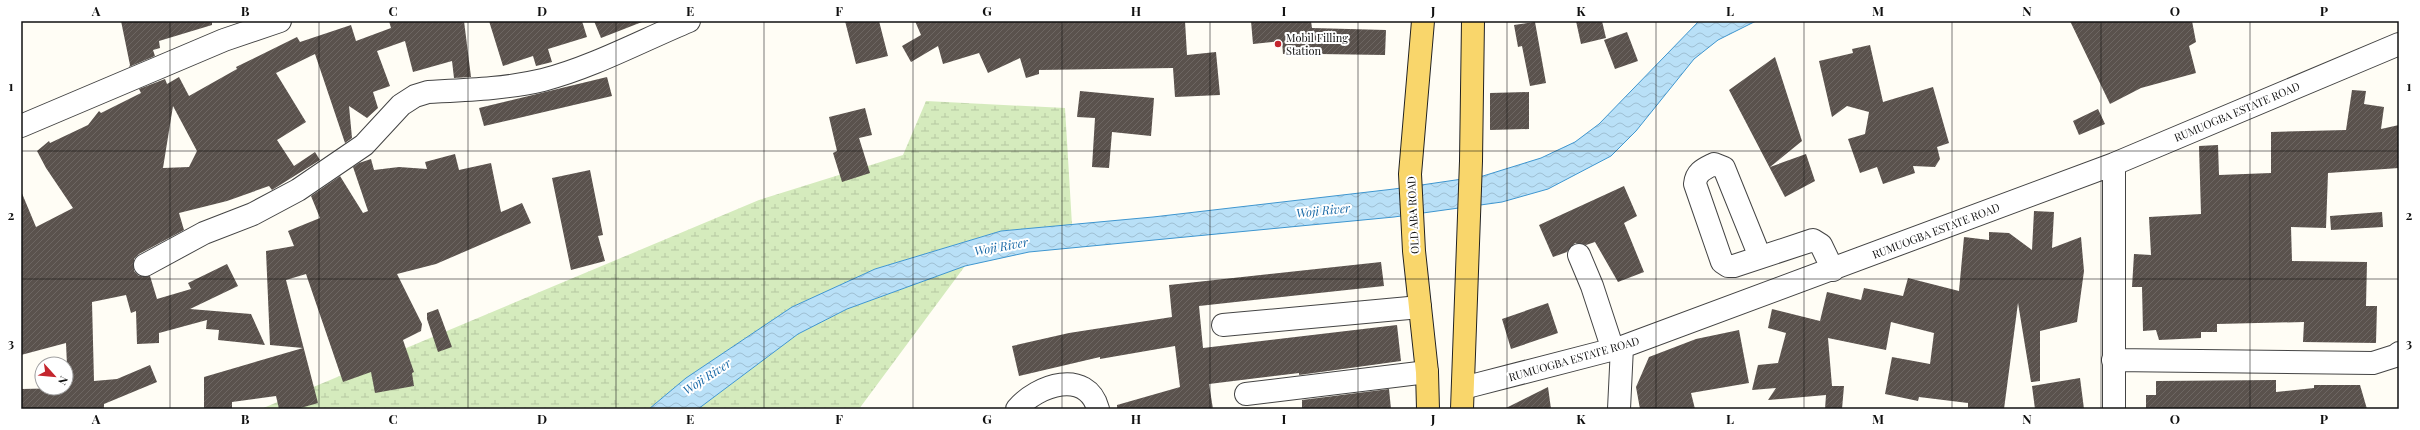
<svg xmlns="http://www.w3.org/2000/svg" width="2420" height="430" viewBox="0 0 2420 430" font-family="'Playfair Display',serif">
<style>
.wetland{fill:url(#wetland-marsh)}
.water{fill:url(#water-waves);stroke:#3f96cf}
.building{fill:url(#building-hatch);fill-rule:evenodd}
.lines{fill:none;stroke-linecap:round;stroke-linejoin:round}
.minor-casing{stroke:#444;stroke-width:24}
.major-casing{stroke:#222;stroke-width:24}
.minor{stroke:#fff;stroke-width:22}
.major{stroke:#f9d66b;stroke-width:22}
.grid{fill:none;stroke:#111;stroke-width:1;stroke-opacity:0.55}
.poi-dot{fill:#c4262e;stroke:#fff;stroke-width:1.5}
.labels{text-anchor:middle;stroke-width:4;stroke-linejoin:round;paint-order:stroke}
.poi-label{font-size:11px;fill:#111;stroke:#fff;text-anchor:start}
.street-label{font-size:11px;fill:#111;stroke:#fff}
.water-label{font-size:12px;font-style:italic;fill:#1768a6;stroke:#fff}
.neatline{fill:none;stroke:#111;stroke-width:1.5}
.grid-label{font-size:13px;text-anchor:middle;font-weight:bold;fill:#111}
</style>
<defs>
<pattern id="wetland-marsh" width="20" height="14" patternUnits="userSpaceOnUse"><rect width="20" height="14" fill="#d5ebbd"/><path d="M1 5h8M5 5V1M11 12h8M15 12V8" fill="none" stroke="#b6c8a1"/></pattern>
<pattern id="water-waves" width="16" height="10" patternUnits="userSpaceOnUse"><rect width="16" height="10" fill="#b9e0f7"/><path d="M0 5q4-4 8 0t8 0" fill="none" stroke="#9ebfd3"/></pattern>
<pattern id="building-hatch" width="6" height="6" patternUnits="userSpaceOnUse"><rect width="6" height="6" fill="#5a524d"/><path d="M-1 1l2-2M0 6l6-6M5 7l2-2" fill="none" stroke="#6d6662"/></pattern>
</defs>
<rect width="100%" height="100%" fill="#fffdf5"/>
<path class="wetland" d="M926 101 1065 108 1072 225 1001 231 875 269 792 307 686 378 649 409H261L759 200 903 155Z
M965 266 859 409H698L798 334 847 309Z"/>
<path class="water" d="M1699 21H1756L1718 40 1694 59 1636 131 1611 156 1548 189 1502 202 1394 217 1029 252 965 266 847 309 798 334 698 409H649L686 378 792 307 875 269 1001 231 1153 217 1394 189 1483 176 1541 158 1575 142 1599 124Z"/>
<path class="building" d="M121 21H212V25L159 41 160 48 153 50 155 56 129 67 130 65Z
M389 21H464L471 77 454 78 452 61 413 72 405 41 377 51 390 86 373 92 378 108 367 118 349 106 352 138 345 143 315 54 276 73 306 122 277 140 294 166 315 152 320 160 272 190 269 186 227 201 179 213 184 230 139 254 134 259V271L139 276H150L157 299 191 289 188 283 227 264 238 286 190 309 251 314 265 345 218 340 219 330 206 329 207 320 159 333V343L137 344 136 311 131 313 126 295 92 302 94 381 117 379 150 365 157 382 104 404V409H21V389L68 388 66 343 21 355V191L36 227 73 208 46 168 37 151 49 141 50 143 88 125 99 111 101 113 141 93 139 89 165 79 167 84 179 77 189 96 237 69 236 67 297 37 300 42 351 25 356 41 391 28ZM173 106 197 151 189 167 163 168Z
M489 21H582L587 37 548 49 552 62 536 66 533 56 503 66Z
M594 21H641L642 22 601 38Z
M845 21H879L888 56 856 64Z
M915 21H1185L1187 55 1216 52 1220 95 1175 97 1173 68 1039 70V74L1026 78 1020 58 988 73 979 53 943 64 938 46 911 62 902 46 921 35Z
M1251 21H1311L1312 28 1386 30 1385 55 1319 54V51L1283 54 1282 41 1253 44Z
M1576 21H1602L1606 38 1581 44Z
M2070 21H2192L2196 42 2189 46 2196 73 2141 88 2110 104Z
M1535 22 1546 83 1530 86 1522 46 1518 47 1514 25Z
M1627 32 1638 61 1615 69 1604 40Z
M1870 45 1883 102 1933 87 1949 143 1937 147 1940 159 1935 167 1913 166 1915 173 1883 184 1877 167 1860 173 1848 139 1865 134 1869 112 1847 106 1832 117 1819 61 1853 53 1852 49Z
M1775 57 1802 141 1770 167 1806 154 1815 181 1785 197 1729 90Z
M607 77 612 96 484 126 479 108Z
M2352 90 2366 91 2364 104 2384 107 2381 129 2399 125V168L2328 173 2326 228 2291 227 2292 261 2367 262 2366 306H2377L2376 343 2303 342 2304 322 2217 324V332H2201V338L2159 340 2156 330 2143 331 2142 287H2132L2134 254 2151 255 2149 217 2201 214 2199 146 2218 145 2219 175 2271 173V132L2346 130Z
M1080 91 1154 98 1151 136 1112 132 1109 168 1092 167 1095 118 1077 117Z
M1529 92V129L1490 130V93Z
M865 108 872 135 859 138 870 173 842 182 833 153 837 151 829 117Z
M2098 109 2105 124 2079 135 2073 121Z
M455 154 459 170 491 163 501 212 522 203 531 223 436 264 397 274 422 324 421 331 403 340 414 372 412 373 414 386 375 393 371 372 343 382 306 274 286 280 318 403 297 409H279L276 396 232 402V409H204V377L303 348 270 345 266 251 294 246 288 231 320 218 311 196 340 176 363 213 368 211 353 167 359 163 371 159 374 170 399 167 427 169 425 162Z
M590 170 603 235 598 236 605 261 571 270 552 178Z
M1624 186 1637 216 1624 223 1644 272 1618 282 1595 242 1586 245 1575 243 1567 252 1553 257 1539 225Z
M2034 211 2054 212 2052 248 2081 237 2084 271 2077 322 2040 331V381L2031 382 2018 303 2004 409H1968V403L1919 397 1918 401 1885 394 1892 357 1930 364 1934 333 1891 322 1886 350 1828 338 1832 386H1844L1842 409H1825L1826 395 1768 400 1776 388 1752 390 1758 365 1778 363 1786 333 1768 328 1772 309 1820 321 1827 292 1861 300 1864 288 1903 296 1908 278 1959 291 1964 237 1989 240V232L2009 233 2032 250Z
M2382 212 2383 227 2331 230 2330 216Z
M1381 262 1384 286 1199 306 1203 348 1397 325 1401 361 1299 375V373L1209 384 1213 409H1117V405L1180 387 1175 346 1100 359V357L1019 376 1012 346 1069 333 1172 317 1169 285Z
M1548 303 1558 333 1511 349 1502 319Z
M438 309 452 347 438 352 427 319V313Z
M1739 330 1749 383 1691 393 1695 409H1640L1636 387 1649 357 1696 339Z
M2080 378 2084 409H2035L2032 386Z
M2276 380V392L2314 388V385H2360L2367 409H2146V395H2156V381Z
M1548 387 1551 409H1504Z
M1389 389 1391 409H1302V400Z"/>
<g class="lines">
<defs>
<path id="minor" d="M21 126 224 40 280 21
M1579 255 1592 286 1613 350
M1760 257 1724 168 1714 164C1704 169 1696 172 1695 184L1722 262 1728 266H1734L1813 240 1821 245 1833 270
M145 265 204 233 253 214 298 190 364 145 401 105 415 96 428 92C466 90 505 89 543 80 593 67 641 41 689 21
M1223 325 1420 307
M2113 360 2373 363 2395 356 2399 353
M1463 388 1622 347 2114 164 2399 44
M1246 394 1427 372
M1017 409C1037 385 1087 368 1098 409
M1619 409 1622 347
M2114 409V164"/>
<path id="major" d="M1423 21 1410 174 1414 251 1427 372 1428 409
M1462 409 1471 161 1473 21"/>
</defs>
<use href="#minor" class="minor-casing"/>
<use href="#major" class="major-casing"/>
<use href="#minor" class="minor"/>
<use href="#major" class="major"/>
</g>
<path class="grid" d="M170 21V409M319 21V409M468 21V409M616 21V409M764 21V409M913 21V409M1062 21V409M1210 21V409M1358 21V409M1507 21V409M1656 21V409M1804 21V409M1952 21V409M2101 21V409M2250 21V409M21 151H2399M21 279H2399"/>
<circle class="poi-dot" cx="1278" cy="44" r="4"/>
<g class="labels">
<g class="poi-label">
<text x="1286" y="42">Mobil Filling<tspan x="1286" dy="13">Station</tspan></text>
</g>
<g class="street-label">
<text transform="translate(2237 112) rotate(-23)" y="4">RUMUOGBA ESTATE ROAD</text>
<text transform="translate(1413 215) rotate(-93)" y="4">OLD ABA ROAD</text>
<text transform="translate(1936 231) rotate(-21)" y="4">RUMUOGBA ESTATE ROAD</text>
<text transform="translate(1574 359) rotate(-16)" y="4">RUMUOGBA ESTATE ROAD</text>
</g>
<g class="water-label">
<text transform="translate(1323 211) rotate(-6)" y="4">Woji River</text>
<text transform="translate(1001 247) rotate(-10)" y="4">Woji River</text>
<text transform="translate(707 377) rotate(-33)" y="4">Woji River</text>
</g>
</g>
<rect width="2420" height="430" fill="none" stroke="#ffffff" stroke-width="44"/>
<g transform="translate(54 376) rotate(117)"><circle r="19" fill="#ffffff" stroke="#a0a0a0"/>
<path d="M0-3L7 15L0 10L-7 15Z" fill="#c4262e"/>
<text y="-6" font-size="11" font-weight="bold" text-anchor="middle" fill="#111111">N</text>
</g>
<rect x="22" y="22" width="2376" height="386" class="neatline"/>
<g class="grid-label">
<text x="96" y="16">A</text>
<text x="245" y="16">B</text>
<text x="393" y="16">C</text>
<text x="542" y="16">D</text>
<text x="690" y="16">E</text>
<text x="839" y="16">F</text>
<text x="987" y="16">G</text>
<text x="1136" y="16">H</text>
<text x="1284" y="16">I</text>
<text x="1433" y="16">J</text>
<text x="1581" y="16">K</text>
<text x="1730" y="16">L</text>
<text x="1878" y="16">M</text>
<text x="2027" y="16">N</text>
<text x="2175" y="16">O</text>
<text x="2324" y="16">P</text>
<text x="11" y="91">1</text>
<text x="2409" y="91">1</text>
<text x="11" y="220">2</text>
<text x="2409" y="220">2</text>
<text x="11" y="348">3</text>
<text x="2409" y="348">3</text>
<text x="96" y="424">A</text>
<text x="245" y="424">B</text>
<text x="393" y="424">C</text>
<text x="542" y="424">D</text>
<text x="690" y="424">E</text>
<text x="839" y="424">F</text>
<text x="987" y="424">G</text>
<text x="1136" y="424">H</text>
<text x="1284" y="424">I</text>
<text x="1433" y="424">J</text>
<text x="1581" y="424">K</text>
<text x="1730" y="424">L</text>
<text x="1878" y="424">M</text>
<text x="2027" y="424">N</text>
<text x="2175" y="424">O</text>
<text x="2324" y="424">P</text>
</g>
</svg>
